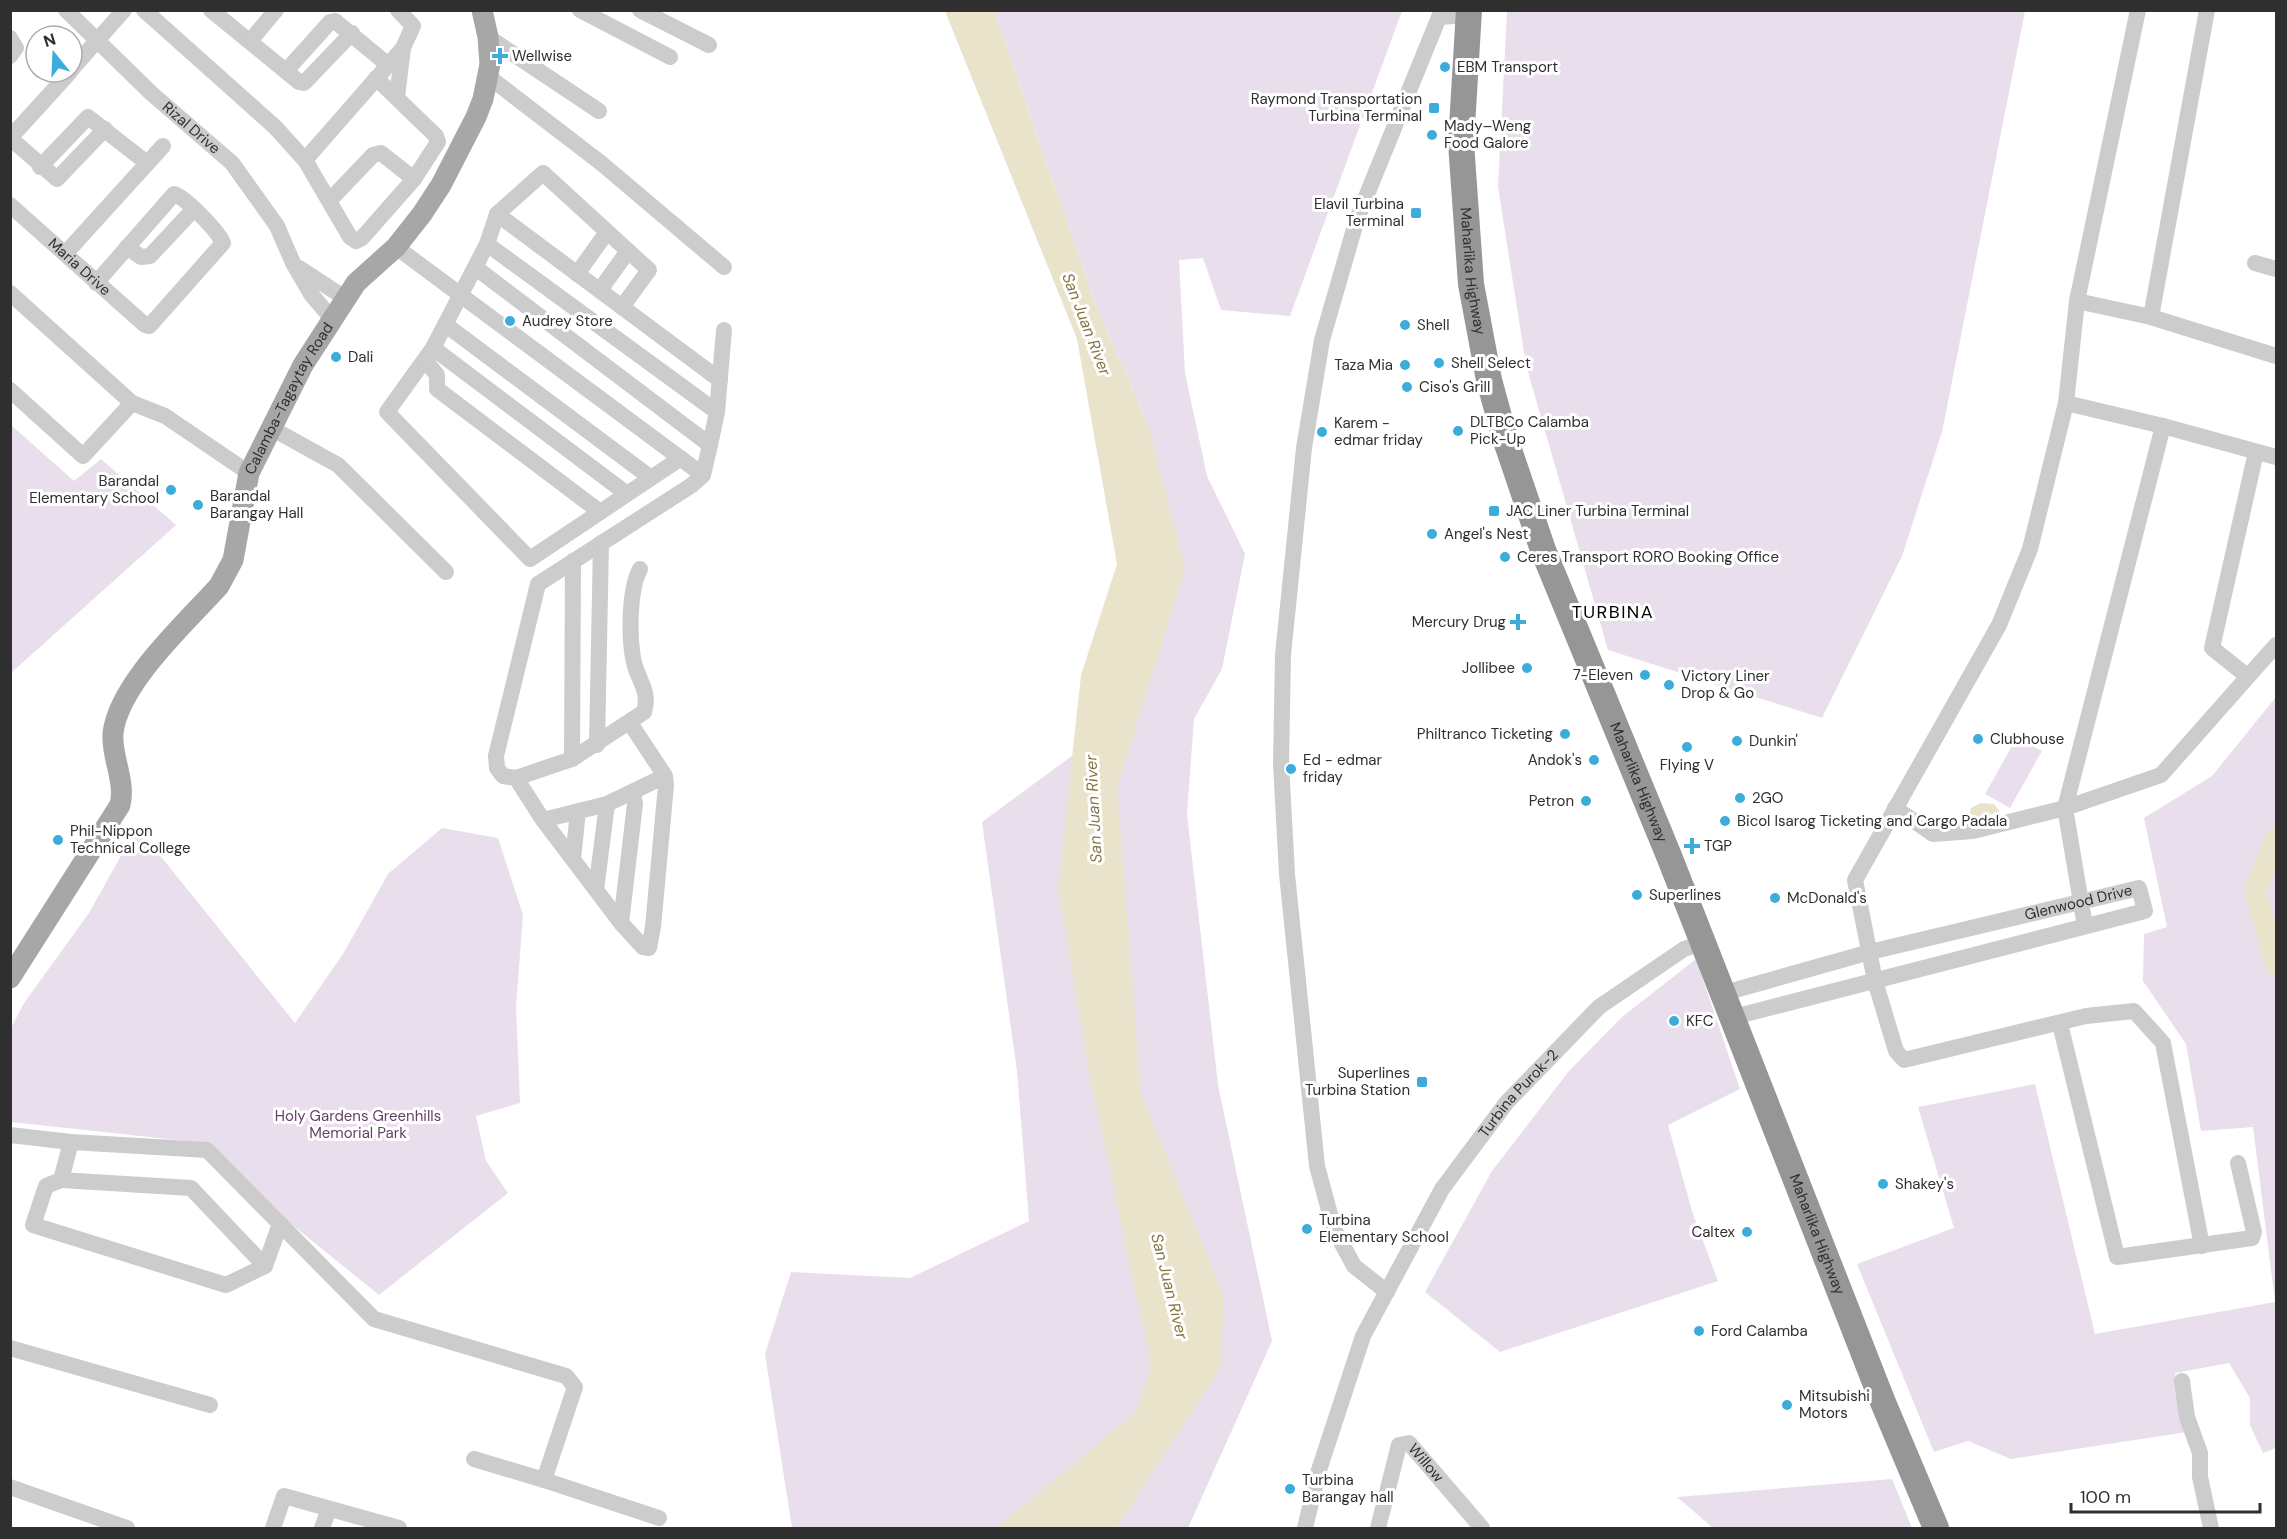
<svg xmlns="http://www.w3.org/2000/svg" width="2287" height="1539" viewBox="0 0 2287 1539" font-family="'DM Sans',sans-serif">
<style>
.green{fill:#e9deeb}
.water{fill:#eae3cb}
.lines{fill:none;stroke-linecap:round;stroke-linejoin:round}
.river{stroke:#eae3cb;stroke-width:22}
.minor{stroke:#ccc;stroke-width:16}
.major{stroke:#a7a7a7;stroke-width:21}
.highway{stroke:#969696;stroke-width:26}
.poi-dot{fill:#3cacdb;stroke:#fff;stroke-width:2}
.labels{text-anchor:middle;stroke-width:6;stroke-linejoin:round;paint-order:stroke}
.poi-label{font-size:15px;fill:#2f2f2f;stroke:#fff;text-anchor:start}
.street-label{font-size:15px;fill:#2f2f2f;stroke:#fff}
.park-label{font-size:15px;fill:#643f68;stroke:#fff}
.water-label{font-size:16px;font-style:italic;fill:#87753f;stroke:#fff}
.quarter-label{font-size:18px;letter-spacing:1.5px;fill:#000;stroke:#fff}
</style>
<rect width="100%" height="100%" fill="#fff"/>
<path class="green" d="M994 11H1402L1290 316 1221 310 1203 258 1179 260 1185 373 1207 476 1245 554 1222 669 1194 719 1187 814 1218 1085 1272 1341 1188 1528H792L765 1354 791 1272 910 1278 1029 1221 1017 1071 982 822 1140 706 1148 424 1098 311Z
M1507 11H2025L1942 432 1902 556 1822 718 1608 650 1526 365 1498 187Z
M11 425 74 481 101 459 176 525 11 673Z
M2276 697V1448L2263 1453 2250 1425V1398L2229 1363 2175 1373 2187 1432 2011 1459 1968 1441 1934 1452 1857 1264 1954 1228 1918 1107 2035 1084 2095 1334 2275 1302 2253 1127 2201 1131 2186 1044 2143 981 2144 934 2167 927 2144 818 2212 776Z
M2017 737 2042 751 2010 808 1985 794Z
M137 827 295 1023 343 954 388 874 442 828 498 838 523 915 516 1007 520 1103 476 1116 486 1161 508 1193 379 1295 285 1219 205 1143 11 1122V1028L24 1003 89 913Z
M1696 959 1740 1089 1668 1125 1692 1211 1718 1281 1500 1352 1425 1292 1492 1171 1569 1071 1622 1017Z
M1892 1479 1912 1528H1713L1677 1497Z"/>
<path class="water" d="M945 11H994L1098 311 1148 424 1185 569 1117 787 1141 1094 1224 1297 1220 1369 1116 1528H996L1137 1411 1151 1365 1089 1072 1058 887 1081 675 1117 564 1077 339Z
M1981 803 1994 804 2000 812 1968 821 1971 808Z"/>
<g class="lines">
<path class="river" d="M2276 839 2255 890 2276 965"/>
<g class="minor">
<path id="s1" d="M66 10 151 93 232 163 277 226 293 263 311 294 332 319"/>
<path d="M144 10 275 127 305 160 350 237 356 241 362 238 414 179 438 142 436 136 376 78"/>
<path d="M211 10 299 82 304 83 352 33"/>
<path d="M580 10 670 57"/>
<path d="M640 10 709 45"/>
<path d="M2138 10 2077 301 2066 403 2030 549 1999 625 1855 880 1875 981 1896 1051 1904 1060 2086 1016 2134 1011 2163 1043 2202 1246"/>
<path d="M488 37 599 111"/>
<path d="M10 38 16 48 10 56"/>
<path d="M251 40 276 10"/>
<path d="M72 69 124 10"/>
<path d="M286 71 330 22 335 21 387 64"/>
<path d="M489 77 601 163 724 267"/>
<path d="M397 97 403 48"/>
<path d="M10 138 57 179 105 129"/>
<path d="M10 138 70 72"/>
<path d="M305 160 403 48 413 26 398 10"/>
<path d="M40 167 88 117 147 163"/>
<path d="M330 200 373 155 381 153 414 179"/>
<path id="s2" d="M10 205 145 325 149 326 153 322 223 243C218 231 185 197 174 194L96 283"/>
<path d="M497 214 720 380"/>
<path d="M487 244 717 412"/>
<path d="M127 247 141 257 150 256 194 209"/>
<path d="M396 247 703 475"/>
<path d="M65 254 163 146"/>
<path d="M2255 263 2276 269"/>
<path d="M299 268 345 298"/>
<path d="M476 268 710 445"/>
<path d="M577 274 607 232"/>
<path d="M600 290 628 251"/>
<path d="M10 293 132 403 165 416 249 473"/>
<path d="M2077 301 2151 317 2276 356"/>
<path d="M622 307 649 270 543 173 497 214 487 244 433 348 387 412 530 559 681 458"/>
<path d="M2151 317 2207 10"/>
<path d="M446 325 651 478"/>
<path d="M433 348 627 494"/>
<path d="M425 360 437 375V389L600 512"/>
<path d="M10 390 83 456 132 403"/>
<path d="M2066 403 2163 426 2276 457"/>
<path d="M271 428 338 465 446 572"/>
<path d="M573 561 572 759 516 778 503 776 497 768 496 756 538 584C589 551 640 518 692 485L703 475 710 445 717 412 724 330"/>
<path d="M2247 676 2212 648 2256 452"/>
<path d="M630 723 665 776 666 785 653 927 649 948 643 947 621 923 543 820 607 804 665 776"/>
<path d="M597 745 601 543"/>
<path d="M572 759 644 712C651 690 636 678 633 658 629 634 629 590 640 569"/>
<path d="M516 778 543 820"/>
<path d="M1895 808 1933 834 1973 831 2065 808 2161 775 2276 645"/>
<path d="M573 859 578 811"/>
<path d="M596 890 607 804"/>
<path d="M621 923 635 804 633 792"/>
<path d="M2085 926 2065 808 2163 426"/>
<path id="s3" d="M1721 994 1870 952 2139 888 2145 911 1730 1018"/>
<path d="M2060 1024 2117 1257 2252 1238 2254 1232 2238 1163"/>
<path d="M10 1135 71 1142 207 1150 280 1224 265 1266 226 1285 33 1225 46 1186 61 1180"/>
<path d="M71 1142 61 1180 191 1188 265 1266"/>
<path d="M280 1224 374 1319 566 1376 575 1387 544 1480 474 1459"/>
<path d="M1387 1292 1354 1266 1334 1229 1317 1166 1287 874 1281 764 1283 655 1304 448 1322 340 1357 219 1439 17 1468 15"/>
<path d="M10 1348 210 1405"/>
<path d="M2182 1381 2187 1417 2200 1453V1477L2211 1528"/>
<path d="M544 1480 659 1518"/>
<path d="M10 1487 127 1528"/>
<path d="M273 1528 284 1496 399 1528"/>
<path d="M322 1528 329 1509"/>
<path id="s4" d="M1305 1528 1319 1470 1363 1336 1442 1189 1507 1102 1599 1007 1684 949 1702 943"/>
<path id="s5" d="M1378 1528 1399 1445 1409 1443 1482 1528"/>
</g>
<path class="major" id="s6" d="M10 978 120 805C126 781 111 757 113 733 119 683 186 623 219 586L233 560 249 473 303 365 356 283 396 247 422 214 441 185 476 117 483 99 490 64 488 37 482 10"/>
<path class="highway" id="s7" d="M1469 10 1461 143 1471 284 1489 380 1504 435 1543 550 1669 856 1882 1400 1936 1528"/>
</g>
<g class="poi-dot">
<path d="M497 47h6v6h6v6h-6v6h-6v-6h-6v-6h6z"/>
<circle cx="1445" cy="67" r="6"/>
<rect x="1428" y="102" width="12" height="12" rx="3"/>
<circle cx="1432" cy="135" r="6"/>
<rect x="1410" y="207" width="12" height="12" rx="3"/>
<circle cx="510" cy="321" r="6"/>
<circle cx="1405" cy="325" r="6"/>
<circle cx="336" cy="357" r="6"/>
<circle cx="1439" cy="363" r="6"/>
<circle cx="1405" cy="365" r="6"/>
<circle cx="1407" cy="387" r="6"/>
<circle cx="1458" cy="431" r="6"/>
<circle cx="1322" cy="432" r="6"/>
<circle cx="171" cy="490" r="6"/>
<circle cx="198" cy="505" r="6"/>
<rect x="1488" y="505" width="12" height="12" rx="3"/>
<circle cx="1432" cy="534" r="6"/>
<circle cx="1505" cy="557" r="6"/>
<path d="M1515 613h6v6h6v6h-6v6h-6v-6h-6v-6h6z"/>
<circle cx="1527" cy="668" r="6"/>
<circle cx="1645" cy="675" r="6"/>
<circle cx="1669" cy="685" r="6"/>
<circle cx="1565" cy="734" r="6"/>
<circle cx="1978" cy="739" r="6"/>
<circle cx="1737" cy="741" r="6"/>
<circle cx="1687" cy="747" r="6"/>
<circle cx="1594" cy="760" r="6"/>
<circle cx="1291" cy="769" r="6"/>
<circle cx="1740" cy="798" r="6"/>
<circle cx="1586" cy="801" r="6"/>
<circle cx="1725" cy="821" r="6"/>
<circle cx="58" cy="840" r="6"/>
<path d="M1689 837h6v6h6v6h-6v6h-6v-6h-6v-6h6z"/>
<circle cx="1637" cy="895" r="6"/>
<circle cx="1775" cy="898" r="6"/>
<circle cx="1674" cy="1021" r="6"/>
<rect x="1416" y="1076" width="12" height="12" rx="3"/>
<circle cx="1883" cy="1184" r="6"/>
<circle cx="1307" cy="1229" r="6"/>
<circle cx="1747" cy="1232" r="6"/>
<circle cx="1699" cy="1331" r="6"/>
<circle cx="1787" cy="1405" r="6"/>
<circle cx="1290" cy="1489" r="6"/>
</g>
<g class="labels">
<g class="poi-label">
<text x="512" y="61">Wellwise</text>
<text x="1457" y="72">EBM Transport</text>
<text x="1422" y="104" text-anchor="end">Raymond Transportation<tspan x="1422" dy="17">Turbina Terminal</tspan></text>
<text x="1444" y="131">Mady–Weng<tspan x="1444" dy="17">Food Galore</tspan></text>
<text x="1404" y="209" text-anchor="end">Elavil Turbina<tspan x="1404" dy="17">Terminal</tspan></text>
<text x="522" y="326">Audrey Store</text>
<text x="1417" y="330">Shell</text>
<text x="348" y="362">Dali</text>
<text x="1451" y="368">Shell Select</text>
<text x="1393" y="370" text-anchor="end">Taza Mia</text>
<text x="1419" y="392">Ciso's Grill</text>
<text x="1470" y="427">DLTBCo Calamba<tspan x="1470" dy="17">Pick-Up</tspan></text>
<text x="1334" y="428">Karem -<tspan x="1334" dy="17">edmar friday</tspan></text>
<text x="159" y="486" text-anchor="end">Barandal<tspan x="159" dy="17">Elementary School</tspan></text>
<text x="210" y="501">Barandal<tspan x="210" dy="17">Barangay Hall</tspan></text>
<text x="1506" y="516">JAC Liner Turbina Terminal</text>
<text x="1444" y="539">Angel's Nest</text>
<text x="1517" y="562">Ceres Transport RORO Booking Office</text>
<text x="1506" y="627" text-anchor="end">Mercury Drug</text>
<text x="1515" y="673" text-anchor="end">Jollibee</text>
<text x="1633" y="680" text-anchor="end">7-Eleven</text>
<text x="1681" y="681">Victory Liner<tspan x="1681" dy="17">Drop &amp; Go</tspan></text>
<text x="1553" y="739" text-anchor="end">Philtranco Ticketing</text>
<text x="1990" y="744">Clubhouse</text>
<text x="1749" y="746">Dunkin'</text>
<text x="1303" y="765">Ed - edmar<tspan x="1303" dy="17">friday</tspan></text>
<text x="1582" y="765" text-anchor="end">Andok's</text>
<text x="1687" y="770" text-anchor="middle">Flying V</text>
<text x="1752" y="803">2GO</text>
<text x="1574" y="806" text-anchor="end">Petron</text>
<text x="1737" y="826">Bicol Isarog Ticketing and Cargo Padala</text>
<text x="70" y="836">Phil-Nippon<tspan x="70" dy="17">Technical College</tspan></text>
<text x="1704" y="851">TGP</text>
<text x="1649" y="900">Superlines</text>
<text x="1787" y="903">McDonald's</text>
<text x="1686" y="1026">KFC</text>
<text x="1410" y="1078" text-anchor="end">Superlines<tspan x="1410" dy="17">Turbina Station</tspan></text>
<text x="1895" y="1189">Shakey's</text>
<text x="1319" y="1225">Turbina<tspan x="1319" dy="17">Elementary School</tspan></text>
<text x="1735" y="1237" text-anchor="end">Caltex</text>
<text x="1711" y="1336">Ford Calamba</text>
<text x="1799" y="1401">Mitsubishi<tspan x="1799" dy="17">Motors</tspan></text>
<text x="1302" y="1485">Turbina<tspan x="1302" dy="17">Barangay hall</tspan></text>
</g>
<g class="street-label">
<text dy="5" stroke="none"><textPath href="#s1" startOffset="172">Rizal Drive</textPath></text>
<text dy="5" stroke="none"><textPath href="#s2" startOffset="93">Maria Drive</textPath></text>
<text dy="5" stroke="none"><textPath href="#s7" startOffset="262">Maharlika Highway</textPath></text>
<text dy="5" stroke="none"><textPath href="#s6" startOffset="664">Calamba-Tagaytay Road</textPath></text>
<text dy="5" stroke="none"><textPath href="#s7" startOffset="802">Maharlika Highway</textPath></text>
<text dy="5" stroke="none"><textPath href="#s3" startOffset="369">Glenwood Drive</textPath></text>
<text dy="5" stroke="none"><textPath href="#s4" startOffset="490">Turbina Purok-2</textPath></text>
<text dy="5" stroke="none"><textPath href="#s7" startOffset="1288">Maharlika Highway</textPath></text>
<text dy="5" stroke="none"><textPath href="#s5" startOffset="122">Willow</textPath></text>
</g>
<g class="park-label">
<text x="358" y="1121">Holy Gardens Greenhills<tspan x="358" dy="17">Memorial Park</tspan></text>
</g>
<g class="water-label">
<text transform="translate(1087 324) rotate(69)" y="6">San Juan River</text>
<text transform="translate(1093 809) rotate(-93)" y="6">San Juan River</text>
<text transform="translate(1170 1286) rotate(76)" y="6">San Juan River</text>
</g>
<g class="quarter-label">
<text x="1613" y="618">TURBINA</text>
</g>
</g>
<rect width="2287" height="1539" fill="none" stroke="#2f2f2f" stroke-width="24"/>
<g transform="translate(54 54) rotate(342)"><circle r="28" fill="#ffffff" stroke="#acacac" stroke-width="1.5"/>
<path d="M0-4.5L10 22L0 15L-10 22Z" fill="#3cacdb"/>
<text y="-9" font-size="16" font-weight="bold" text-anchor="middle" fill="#2f2f2f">N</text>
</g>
<path d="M2071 1503v9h189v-9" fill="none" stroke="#2f2f2f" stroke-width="3"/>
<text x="2080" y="1503" font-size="18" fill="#2f2f2f" stroke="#ffffff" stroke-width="4.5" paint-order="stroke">100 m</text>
</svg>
